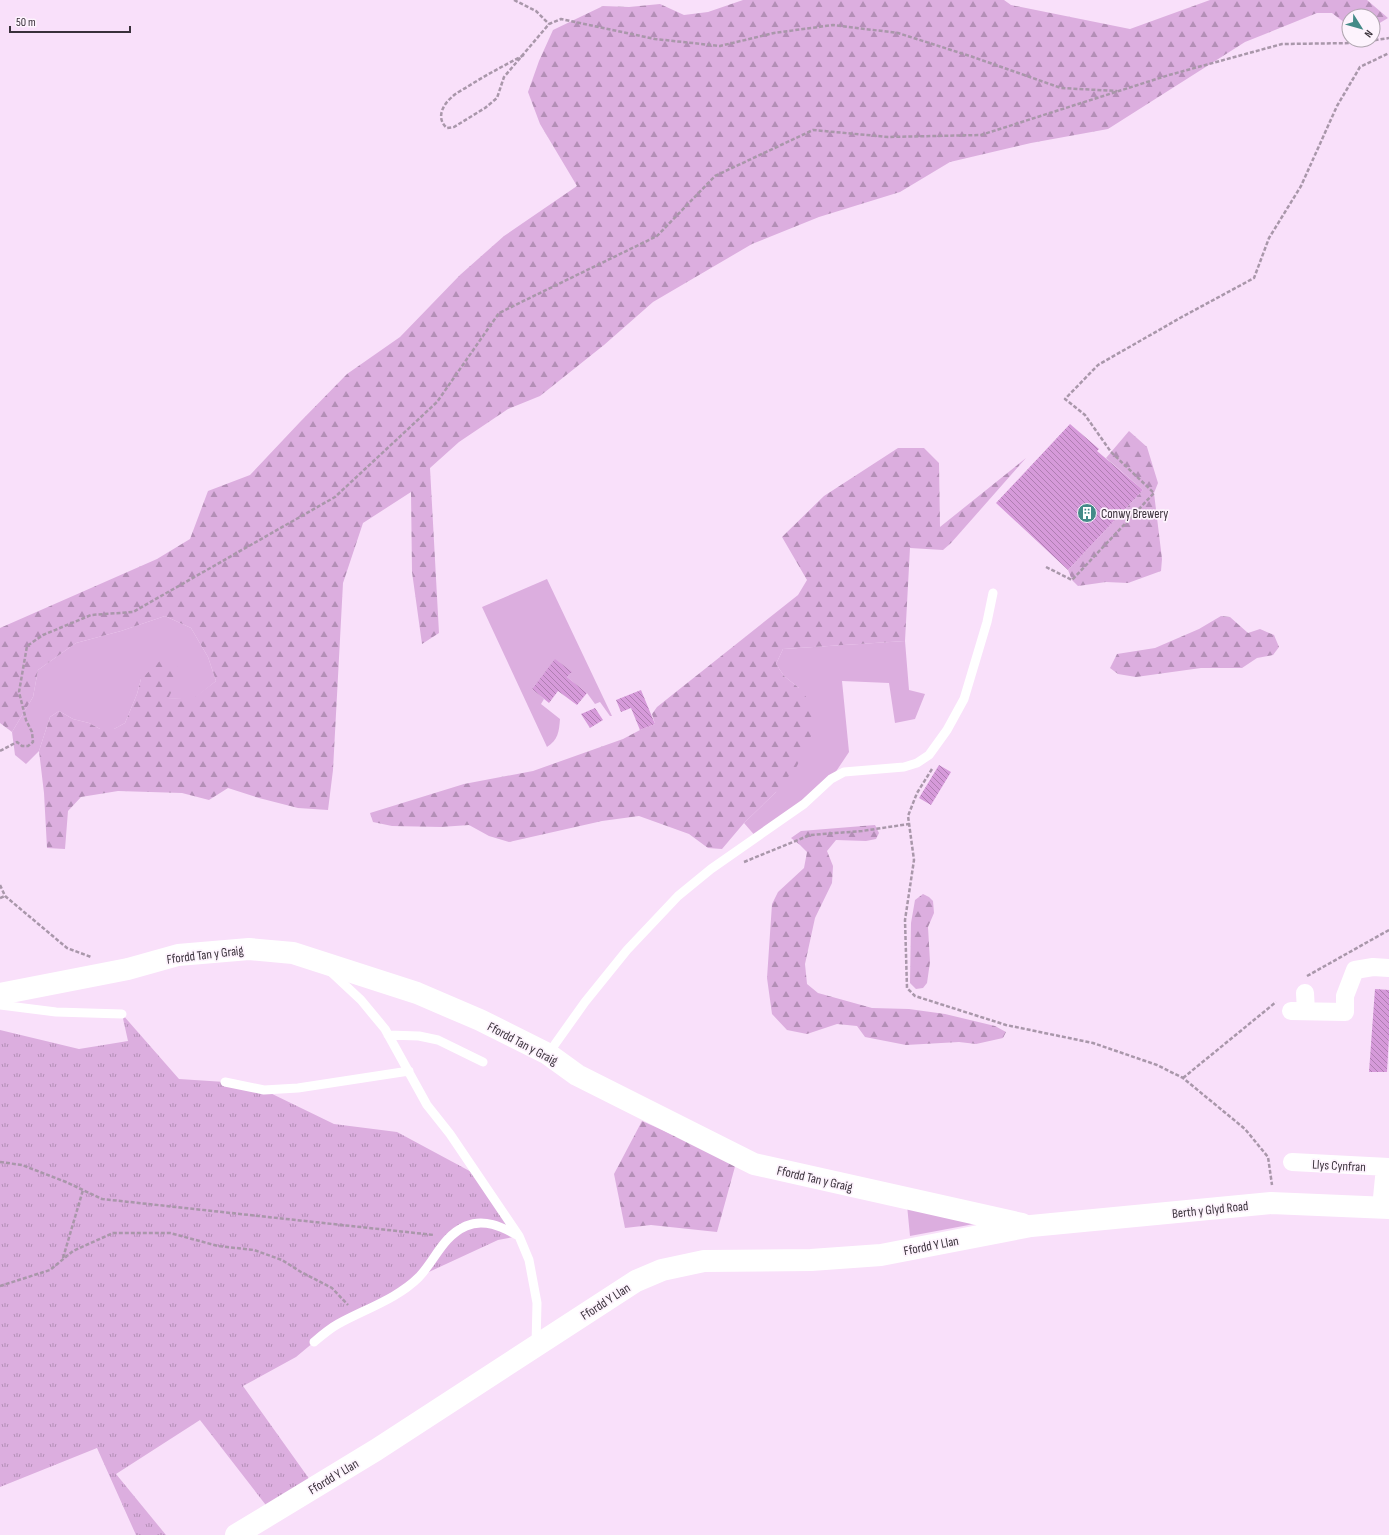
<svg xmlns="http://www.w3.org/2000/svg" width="1389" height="1535" viewBox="0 0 1389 1535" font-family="'Sofia Sans Condensed',sans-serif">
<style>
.green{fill:#dcaedf}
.forest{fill:url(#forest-firs)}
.park{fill:url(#park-tufts)}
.building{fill:url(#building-back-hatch)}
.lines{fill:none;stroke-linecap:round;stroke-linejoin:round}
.path{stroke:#a997aa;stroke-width:2.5;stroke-dasharray:4 2;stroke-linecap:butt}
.lane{stroke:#fff;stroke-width:9}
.street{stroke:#fff;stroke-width:18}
.secondary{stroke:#fff;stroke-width:22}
.labels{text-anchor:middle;stroke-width:3.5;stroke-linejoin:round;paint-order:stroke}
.poi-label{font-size:13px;fill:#39303a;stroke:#fdf3fd;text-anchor:start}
.street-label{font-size:13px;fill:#39303a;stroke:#fdf3fd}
</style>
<defs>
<pattern id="forest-firs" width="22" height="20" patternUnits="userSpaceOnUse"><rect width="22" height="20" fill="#dcaedf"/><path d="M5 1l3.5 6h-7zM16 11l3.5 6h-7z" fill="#b38eb6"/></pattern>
<pattern id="park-tufts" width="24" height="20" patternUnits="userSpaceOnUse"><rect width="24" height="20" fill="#dcaedf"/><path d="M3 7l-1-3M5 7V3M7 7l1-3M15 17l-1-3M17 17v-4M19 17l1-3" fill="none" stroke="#b38eb6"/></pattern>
<pattern id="building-back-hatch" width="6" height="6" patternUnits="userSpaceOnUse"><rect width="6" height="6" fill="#d69ada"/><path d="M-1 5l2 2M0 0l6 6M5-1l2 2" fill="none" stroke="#af7eb2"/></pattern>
</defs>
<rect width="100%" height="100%" fill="#f9e0fa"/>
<path class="green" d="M547 579 612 716H610L600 702 595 704 587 693 567 677 571 673 555 660 532 689 544 699 541 704 560 719C559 732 558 740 547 747L482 607Z
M165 616 191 628 208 657 216 681 195 698 167 699 141 679 137 694 125 723 114 729H100L89 723 73 719 59 711 50 717 39 751 26 764 15 755 12 732 33 697 38 670 76 643 121 631Z
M905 641 909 690 925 694 915 719 895 723 889 683 842 681 849 752 831 779 757 838 744 823 776 792 799 688 784 676 776 664 783 649Z
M907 1205 974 1224 910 1236Z"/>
<path class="forest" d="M743 0H1004L1011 5 1130 29 1210 0H1367L1388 18 1373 27V16H1349V26L1332 13H1317L1245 42 1108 129 1031 143 950 162 900 192 819 217 752 244 653 302 604 345 540 396 508 409 459 442 430 468 439 633 422 644 412 572 411 492 363 523 343 583 333 770 328 810 298 808 259 798 228 788 209 800 182 793 118 791 81 797 68 811 65 849 47 848 44 793 39 751 50 717 59 711 73 719 89 723 100 729H114L125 723 137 694 141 679 163 658 175 661 180 674 168 699 195 697 216 681 208 657 191 628 165 616 121 631 76 643 38 670 33 697 12 732 0 723V628L157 559 190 539 208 491 250 475 300 422 347 374 400 337 460 275 504 236 577 186 540 124 528 92 539 61 553 30 603 6 629 7 660 4 684 15 708 12Z
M1129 431 1147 447 1158 483 1154 493 1162 559 1161 571 1128 583 1106 582 1078 586 1072 580 1068 570 1143 490 1106 458Z
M898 448H924L939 463 940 527 1026 458 951 543 943 550 910 548 905 641 783 649 776 664 784 676 799 688 810 702 814 714 811 736 797 766 776 792 744 823 722 849 708 848 689 834 639 816 602 821 509 842 489 836 469 825 441 827 392 826 373 822 370 813 464 784 533 771 623 739 640 730 655 724 652 714 657 707 798 595 807 580 782 537 824 496Z
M1221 616 1230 617 1248 633 1260 629 1274 635 1279 647 1273 655 1257 658 1242 668H1201L1136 677 1118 674 1110 668 1117 654 1155 648 1199 629Z
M875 825 879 833 876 839 866 841 836 840 827 851 833 866 832 883 815 918 805 964 807 984 818 993 872 1008 909 1009 945 1014 995 1026 1006 1032 1003 1038 976 1044 959 1042 906 1045 865 1037 857 1026 837 1024 807 1034 787 1030 772 1014 767 978 772 904 778 892 804 868 807 852 800 845 791 838 801 831Z
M923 894 929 897 933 901 934 913 928 927 930 962 927 983 923 988 916 989 910 983 911 923 915 900Z
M642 1121 736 1163 717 1232 651 1225 625 1228 614 1174Z"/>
<path class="park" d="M122 1014 179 1079 225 1082 264 1090 334 1124 397 1132 477 1175 519 1236 498 1240 418 1277 314 1342 296 1357 243 1386 315 1487 272 1513 200 1420 116 1474 166 1535H136L97 1448 0 1487V1030L79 1049 128 1041Z"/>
<path class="building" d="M1070 424 1099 449 1097 451 1143 490 1068 570 996 503Z
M555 659 572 672 567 677 587 693 577 705 558 691 549 703 532 689Z
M641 690 655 724 640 730 631 708 621 712 616 700Z
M595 708 603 720 590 728 581 714Z
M939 765 951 772 931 805 919 798Z
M1375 989 1389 990V1036L1387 1072H1369Z"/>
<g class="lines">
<path class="path" d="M514 0 536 11 549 24
M524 55C505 65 486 75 467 87 462 90 456 93 452 97 442 105 436 119 447 128L454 127 485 108 497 98 504 77 549 24 561 19 655 39 720 46 774 33 833 25 898 33 973 57 1061 88 1117 91
M1046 567 1072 580 1154 493 1111 452 1085 415 1065 399 1098 365 1180 318 1254 278 1269 238 1301 186 1337 106 1360 67 1389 53
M0 751 17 742 22 746H28L33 742 32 732 26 720 19 692 27 646 43 635 91 615 133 612 335 497 437 402 499 313 657 236 715 176 813 130 888 137 981 135 1169 75 1282 44 1356 43 1389 38
M932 769 917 793 908 816 914 860 905 920 907 988 915 996 1006 1025 1093 1043 1157 1065 1183 1078 1245 1129 1268 1157 1272 1185
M744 862 810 835 862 831 909 824
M0 885 5 896 67 948 91 957
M0 898 5 896
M1307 976 1389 930
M1183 1078 1276 1002
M0 1162 22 1165 66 1182 102 1199 434 1235
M63 1258 83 1190
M0 1286 50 1270 73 1251 113 1233H170L218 1246 254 1250 282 1260 301 1272 332 1288 348 1305"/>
<path class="lane" d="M331 972 361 1000 385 1029 427 1105 450 1134 519 1236 529 1260 537 1303 536 1345
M0 1005 56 1012 122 1014
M388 1035 419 1036 438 1040 483 1062
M548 1054 585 1002 627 950 678 896 711 869 804 804 831 779 844 772 904 767 917 763 929 755 947 730 964 699 987 622 993 593
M225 1082 264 1090 298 1088 409 1071
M314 1342C321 1336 329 1329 338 1324 365 1309 397 1299 419 1277 435 1260 443 1236 466 1226 484 1218 502 1227 517 1235"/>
<path class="street" d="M1305 993 1306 1011
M1291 1011 1345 1012V996L1355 970 1373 967 1389 968
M1292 1162 1389 1167
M1381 1208 1385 1167"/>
<path class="secondary" d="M0 994 128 969 178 955 249 949 293 953 417 993 480 1020 548 1054 577 1075 754 1164 1022 1224
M236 1535 376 1450 636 1281 662 1270 704 1261 811 1260 881 1255 1031 1226 1271 1203 1389 1208"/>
</g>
<defs>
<symbol id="building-disc" viewBox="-11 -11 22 22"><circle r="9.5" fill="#438b88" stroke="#fdf3fd"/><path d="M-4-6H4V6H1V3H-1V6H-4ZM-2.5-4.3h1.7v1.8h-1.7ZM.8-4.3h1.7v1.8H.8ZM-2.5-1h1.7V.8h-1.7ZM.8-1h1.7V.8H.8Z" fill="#fff"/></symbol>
</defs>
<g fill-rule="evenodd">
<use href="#building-disc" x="1076" y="502" width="22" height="22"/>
</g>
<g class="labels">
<g class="poi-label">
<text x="1101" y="518">Conwy Brewery</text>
</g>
<g class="street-label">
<text transform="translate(205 954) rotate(-7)" y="5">Ffordd Tan y Graig</text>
<text transform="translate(523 1043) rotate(28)" y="5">Ffordd Tan y Graig</text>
<text transform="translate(1339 1165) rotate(3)" y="5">Llys Cynfran</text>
<text transform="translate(815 1178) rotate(13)" y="5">Ffordd Tan y Graig</text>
<text transform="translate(1210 1209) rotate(-6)" y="5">Berth y Glyd Road</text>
<text transform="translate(931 1245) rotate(-11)" y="5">Ffordd Y Llan</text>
<text transform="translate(605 1301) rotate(-33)" y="5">Ffordd Y Llan</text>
<text transform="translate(333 1476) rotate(-31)" y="5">Ffordd Y Llan</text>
</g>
</g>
<g transform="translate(1361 28) rotate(127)"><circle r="19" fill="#fdf3fd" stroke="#afa5af"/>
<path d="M0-3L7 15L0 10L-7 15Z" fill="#438b88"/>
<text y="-6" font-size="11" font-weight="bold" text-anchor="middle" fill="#39303a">N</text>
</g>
<path d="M10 26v6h120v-6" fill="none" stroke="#39303a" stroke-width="2"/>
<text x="16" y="26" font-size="12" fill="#39303a" stroke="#fdf3fd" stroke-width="3" paint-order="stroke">50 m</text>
</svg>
